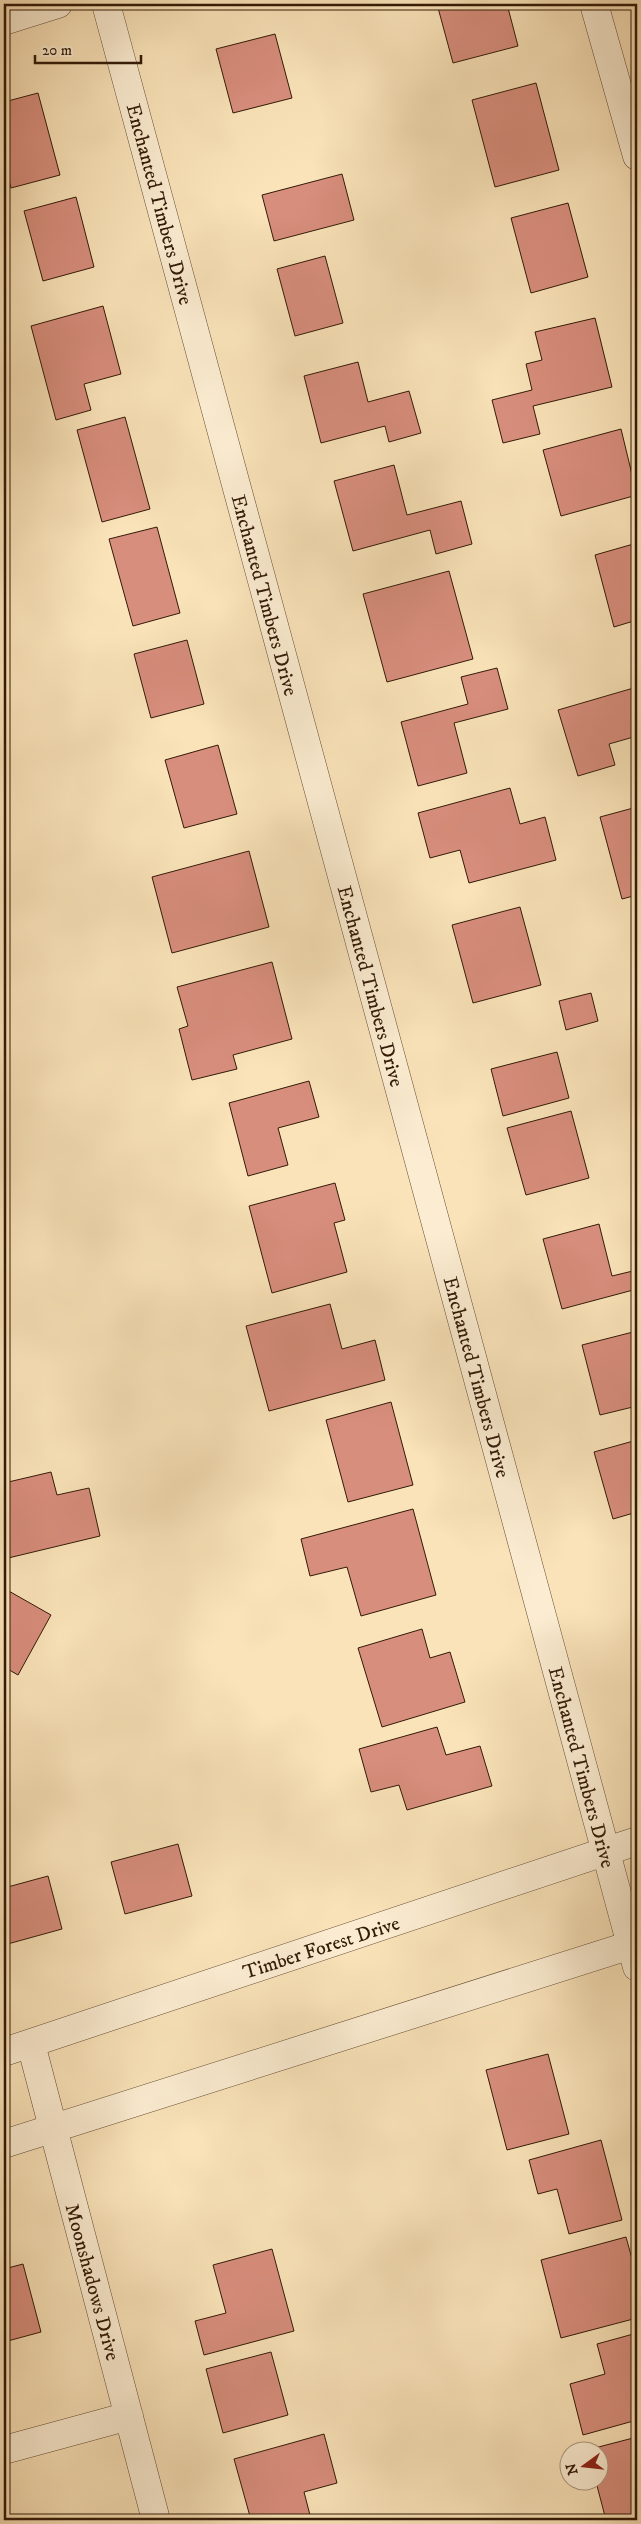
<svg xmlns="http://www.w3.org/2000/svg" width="641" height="2524" viewBox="0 0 641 2524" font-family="'IM FELL DW Pica',serif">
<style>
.building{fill:#d88e7d;stroke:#321a07}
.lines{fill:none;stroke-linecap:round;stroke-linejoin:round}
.minor-casing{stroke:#644c34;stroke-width:29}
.tertiary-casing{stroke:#644c34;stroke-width:29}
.minor{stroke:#fcedd2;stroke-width:28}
.tertiary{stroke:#fcedd2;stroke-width:28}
.labels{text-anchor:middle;stroke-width:4;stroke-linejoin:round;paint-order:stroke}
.street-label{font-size:20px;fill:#321a07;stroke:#fcedd2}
</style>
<rect width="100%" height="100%" fill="#fae3b9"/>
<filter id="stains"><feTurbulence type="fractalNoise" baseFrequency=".004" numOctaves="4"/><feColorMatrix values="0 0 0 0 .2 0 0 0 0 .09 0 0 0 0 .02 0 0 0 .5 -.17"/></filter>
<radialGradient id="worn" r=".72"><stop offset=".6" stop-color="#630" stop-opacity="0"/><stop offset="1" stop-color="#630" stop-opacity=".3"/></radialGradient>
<path class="building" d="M437 4H507L518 46 453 63Z
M275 34 292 98 233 113 216 49Z
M536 83 559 170 495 187 472 100Z
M38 93 60 175 11 188 4 161V102Z
M342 174 354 220 274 241 262 195Z
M76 197 94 267 43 281 24 211Z
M568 203 588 277 531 293 511 218Z
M325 256 343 323 295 336 277 269Z
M103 306 121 374 84 384 91 410 56 420 31 326Z
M595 318 612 387 533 406 540 434 503 443 492 400 532 390 526 364 542 360 535 332Z
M358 362 368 402 409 391 421 433 389 442 385 426 321 443 304 376Z
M125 417 150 509 102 522 77 430Z
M621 429 637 495 561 516 543 450Z
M394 465 407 515 461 501 472 544 436 554 430 530 353 551 334 481Z
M157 527 180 613 133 626 109 539Z
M637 543V620L614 627 595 555Z
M449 571 473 659 387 682 363 594Z
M187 640 204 704 151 718 134 654Z
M497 668 508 709 454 723 467 773 418 786 401 722 468 704 461 677Z
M637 687V736L609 744 615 765 578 776 558 710Z
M218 745 237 814 184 828 165 760Z
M510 788 520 824 545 817 556 860 469 883 460 850 430 858 418 813Z
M637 807V895L622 899 600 817Z
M249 851 269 927 172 953 152 877Z
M520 907 541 985 473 1003 452 925Z
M272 962 292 1039 233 1055 237 1069 192 1080 179 1029 188 1026 177 987Z
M591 993 598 1021 566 1030 559 1001Z
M557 1052 569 1098 503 1116 491 1069Z
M309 1081 319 1117 278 1128 288 1165 248 1176 229 1103Z
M571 1111 589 1178 526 1195 507 1128Z
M335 1183 345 1220 334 1223 347 1272 272 1293 249 1206Z
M599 1224 612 1276 637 1270V1289L562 1309 543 1239Z
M330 1304 342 1349 375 1340 385 1380 269 1411 246 1326Z
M637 1331V1406L600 1415 582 1345Z
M391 1402 413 1485 348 1502 326 1420Z
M637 1440V1512L613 1519 594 1452Z
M51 1472 57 1495 89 1488 100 1536 4 1559V1483Z
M413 1509 436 1595 361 1616 347 1567 310 1576 301 1539Z
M637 1587V1608L632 1588Z
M7 1590 51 1615 18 1675 4 1667V1596Z
M422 1629 430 1658 450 1652 465 1702 382 1727 358 1648Z
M437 1727 446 1755 480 1746 492 1786 407 1810 399 1785 371 1792 359 1749Z
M178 1844 192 1896 125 1914 111 1862Z
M48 1876 62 1929 4 1945V1888Z
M548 2054 569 2134 507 2150 486 2070Z
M601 2140 622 2220 569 2234 557 2189 538 2194 529 2160Z
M626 2237 637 2277V2318L561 2338 541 2260Z
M272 2249 294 2331 204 2355 195 2321 226 2313 213 2265Z
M23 2264 41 2332 4 2342V2269Z
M637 2333V2420L583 2435 570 2384 605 2374 597 2344Z
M271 2352 288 2415 223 2433 206 2369Z
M324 2434 337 2483 304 2492 311 2519 251 2520 234 2459Z
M637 2437V2518L606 2520 596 2482H598V2452L587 2450Z"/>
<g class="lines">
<defs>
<path id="minor" d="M106 4 637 1967
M594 4 637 156
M4 21 58 4
M31 2044 156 2520
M4 2450 129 2416"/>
<path id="tertiary" d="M4 2052 637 1841
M4 2144 637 1943"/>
</defs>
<use href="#minor" class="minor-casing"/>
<use href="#tertiary" class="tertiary-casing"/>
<use href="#minor" class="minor"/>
<use href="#tertiary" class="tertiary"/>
</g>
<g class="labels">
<g class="street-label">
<text transform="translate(160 204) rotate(75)" y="7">Enchanted Timbers Drive</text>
<text transform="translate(265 595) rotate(75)" y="7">Enchanted Timbers Drive</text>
<text transform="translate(371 986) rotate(75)" y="7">Enchanted Timbers Drive</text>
<text transform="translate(477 1377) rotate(75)" y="7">Enchanted Timbers Drive</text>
<text transform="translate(582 1767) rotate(75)" y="7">Enchanted Timbers Drive</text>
<text transform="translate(321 1947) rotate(-18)" y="7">Timber Forest Drive</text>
<text transform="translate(93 2282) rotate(75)" y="7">Moonshadows Drive</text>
</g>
</g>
<rect width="641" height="2524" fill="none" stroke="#fae3b9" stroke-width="20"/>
<rect x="5" y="5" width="631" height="2514" fill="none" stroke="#321a07" stroke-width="2.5"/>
<rect x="10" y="10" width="621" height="2504" fill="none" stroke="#321a07"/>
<g transform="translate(584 2466) rotate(255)"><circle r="24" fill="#fcedd2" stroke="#ab9981"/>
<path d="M0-4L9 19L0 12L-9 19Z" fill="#8f2418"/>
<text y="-8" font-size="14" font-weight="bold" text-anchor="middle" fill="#321a07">N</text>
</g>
<path d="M35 55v8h106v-8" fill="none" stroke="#321a07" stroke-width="2.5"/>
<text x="42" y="55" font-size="15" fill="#321a07" stroke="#fcedd2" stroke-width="4" paint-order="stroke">20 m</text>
<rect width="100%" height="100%" filter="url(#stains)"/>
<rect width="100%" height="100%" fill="url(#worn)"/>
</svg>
